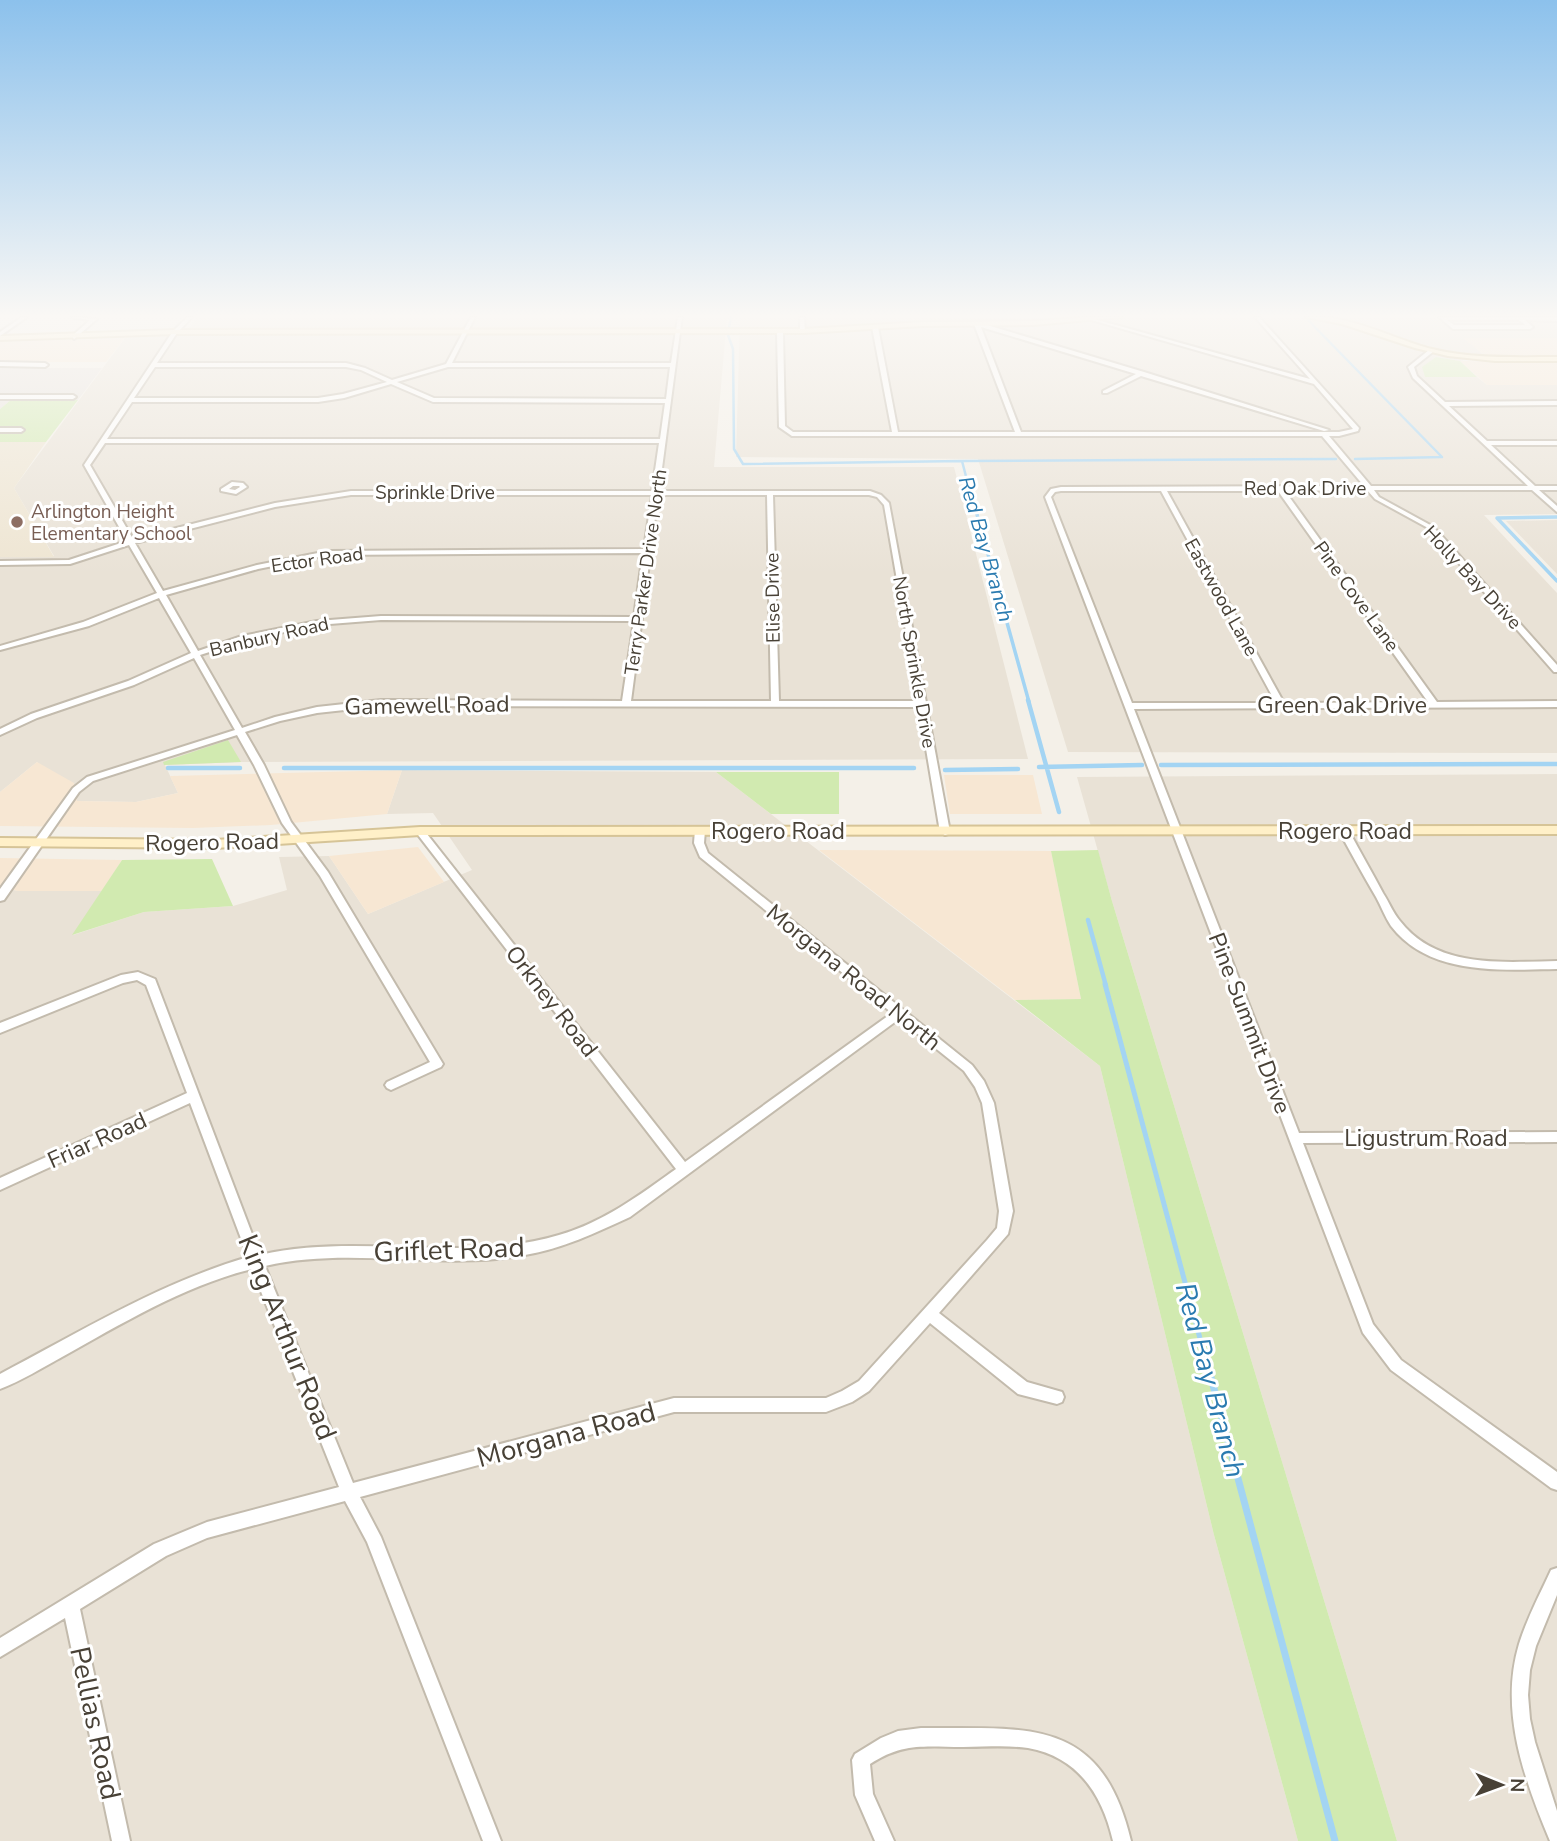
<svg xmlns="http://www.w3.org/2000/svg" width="1557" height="1841" viewBox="0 0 1557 1841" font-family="'Nunito Sans',sans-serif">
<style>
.residential{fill:#e9e2d6}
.commercial{fill:#f7e7d3}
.industrial{fill:#e7e2dd}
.education{fill:#eee5d2}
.green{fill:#d1eab0}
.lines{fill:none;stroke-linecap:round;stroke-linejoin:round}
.stream-far4{stroke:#a3d4f3;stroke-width:2.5}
.stream-far3{stroke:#a3d4f3;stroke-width:3.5}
.stream-far2{stroke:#a3d4f3;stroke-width:4.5}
.stream-far1{stroke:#a3d4f3;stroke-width:5}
.stream{stroke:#a3d4f3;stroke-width:7}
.street-casing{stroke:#c3bbad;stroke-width:4}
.secondary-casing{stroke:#d6c497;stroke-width:4}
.street{fill:#fff;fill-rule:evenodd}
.secondary{fill:#fff0c8;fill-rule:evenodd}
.education-dot{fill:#8d6e63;stroke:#fff;stroke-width:2.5}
.labels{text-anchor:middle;stroke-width:6;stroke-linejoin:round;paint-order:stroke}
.far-street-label{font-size:19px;fill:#484136;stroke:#fff}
.far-education-label{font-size:19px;fill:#785e54;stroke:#fff;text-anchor:start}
.far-water-label{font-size:21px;font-style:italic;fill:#2a7bb0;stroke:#fff}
.street-label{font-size:23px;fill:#484136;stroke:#fff}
.near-street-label{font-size:28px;fill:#484136;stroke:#fff}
.near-water-label{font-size:28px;font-style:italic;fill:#2a7bb0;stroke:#fff}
</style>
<rect width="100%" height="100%" fill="#f4f0e8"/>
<path class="residential" d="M198 317H727L714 467H954L1028 759 241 762 165 765 178 793 136 802 77 801 37 762 0 792V557L54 556 14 488 125 338 183 335Z
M740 317H1557V338H1464L1484 355 1460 361 1436 357 1425 377H1477L1487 385H1557V514L1484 515 1557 593V753L1068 752 978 459 736 457Z
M1557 520V574L1506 521Z
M402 770 716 772 1100 1066 1214 1535 1298 1841H0V887L18 891H102L73 935 144 912 233 906 287 890 279 857 329 856 368 914 472 870 433 813 387 814Z
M1557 774V1841H1397L1112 901 1077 777Z"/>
<path class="commercial" d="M125 338 106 362H0V342Z
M1463 338H1557V355H1484Z
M1460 361 1557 362V385H1487Z
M37 762 74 783 77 801 136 802 178 793 170 776 402 770 387 814 271 825 193 828 0 826V792Z
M944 775H1033L1042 814H950Z
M418 847 444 882 368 914 329 856Z
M819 850 1051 851 1081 999 1015 1000Z
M0 858 122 860 102 891H18L0 887Z"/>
<path class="industrial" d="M0 368H102L78 400 12 399 0 409Z"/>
<path class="education" d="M0 442H46L14 488 54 557H0Z"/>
<path class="green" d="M1436 357 1460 361 1477 377H1425L1422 367Z
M12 399 78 400 46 442H0V409Z
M228 740 241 762 164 765 163 762Z
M716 772H839V814H771Z
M1098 850 1112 901 1397 1841H1298L1214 1535 1100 1066 1015 1000 1081 999 1051 851Z
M212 859 233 906 144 912 72 935 122 860Z"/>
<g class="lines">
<path class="stream-far4" d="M1308 320 1442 457 1355 459
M729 328 731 317
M728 335 733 349 734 449 743 464 962 461 968 484
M962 461 1336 459"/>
<path class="stream-far3" d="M968 482 1029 702
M1557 517 1497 518 1557 581"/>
<path class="stream-far2" d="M1028 700 1059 812
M1161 765 1557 764
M1039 767 1142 765
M168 768H240
M284 768H914
M945 770 1018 769
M1088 920 1106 986"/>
<path class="stream-far1" d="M1105 984 1205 1357"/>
<path class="stream" d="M1205 1355 1335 1841"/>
<defs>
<path id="street" d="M22 317H27L0 336V332Z
M72 317 97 319 74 339 72 336 90 320 74 318Z
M188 317H192L177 333 157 363H346L365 368 392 380 446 364 471 317H475L452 363H671L678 317H682L659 491H870L881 495 889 503 950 832 948 834 945 835 940 832 919 707 381 706 317 713 280 721 245 732 264 765 291 822 328 872 443 1064 441 1067 391 1090 387 1088 385 1085 387 1082 430 1062 320 876 282 823 254 765 237 735 93 781 79 792 4 900 0 901V889L73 788 87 777 235 730 194 658 134 685 37 718 0 735V729L31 714 128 681 191 653 159 598 89 626 0 650V646L83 622 157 593 129 545 70 564 0 565V561L69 560 127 541 84 465 173 331ZM155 367H346L361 370 387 382 343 394 318 398H134ZM448 367H670L666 399 434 398 397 382ZM391 384 433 402 665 403 660 439H107L132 402H318L344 398ZM105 443H659L652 491H351L275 503 133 539 90 465ZM351 495H652L644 549 328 551 257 565 163 591 135 543 275 507ZM658 495H767L771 701H631ZM773 495H869L877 497 884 505 918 701H779ZM643 553 634 617 381 616 317 621 242 636 198 651 166 595 258 569 328 555ZM381 620 634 621 622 701 381 700 317 707 275 717 242 728 200 655 247 640 317 625Z
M800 317H804L805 332 800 331Z
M1081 317H1087L1310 379 1255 317H1259L1359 428 1358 431 1339 436H1329L1371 486H1528L1413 378 1408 367 1429 350 1434 351 1414 367 1417 376 1445 402 1557 401V405L1449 406 1487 441H1557V445H1491L1535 486H1557V490H1539L1557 506V512L1532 490H1374L1379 497 1432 526 1442 536 1557 665V672H1554L1428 528 1375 499 1367 490 1285 491 1437 702 1557 701V707L1134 709 1299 1133 1557 1132V1142L1303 1143 1373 1324 1401 1360 1557 1472V1490L1551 1488 1391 1370 1363 1333 1045 497 1051 489 1061 487 1364 486 1322 436H792L779 427 777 332 780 330 783 332 785 426 793 432H892L872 327 875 325 878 327 898 432H1015L974 324 977 322 1144 372 1329 430 1324 431 1141 376 1107 393H1103V391L1136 374 981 327 1021 432H1339L1353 429 1314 384ZM1061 491H1161L1276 703H1132L1051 497 1055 492ZM1167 491H1278L1428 702 1284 703Z
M1439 317H1557V321L1525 320 1533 327 1530 329H1453ZM1447 320H1519L1525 325H1454Z
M0 362 45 363 48 365 45 367 0 366Z
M0 395H73L76 397 73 399H0Z
M0 428H21L24 430 21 432H0Z
M232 482 243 483 247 487 236 494 221 491V489ZM233 486H239L240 487 235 490 229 489Z
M700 827 705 830 704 843 708 853 972 1065 984 1081 994 1103 1013 1211 1008 1234 939 1313 1027 1382 1062 1392 1064 1397 1062 1402 1057 1404 1018 1394 930 1323 869 1391 852 1402 826 1412H674L360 1497 381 1537 501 1841H483L367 1542 345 1501 207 1538 166 1556 80 1609 130 1841H112L65 1618 0 1657V1638L154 1544 207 1522 339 1487 252 1269C186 1285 121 1324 62 1357 42 1368 21 1381 0 1389V1374C81 1331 160 1283 248 1257L190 1103 0 1190V1178L187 1093 146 985 137 980 123 983 0 1033V1023L121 975 138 972 155 979 260 1255C359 1232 462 1264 559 1235 604 1222 638 1196 676 1169L415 831 420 828 423 829 685 1162 892 1013 700 857 694 843 695 830ZM899 1019 964 1071 975 1087 982 1103 999 1211 997 1228 987 1240 859 1381 842 1391 826 1398H674L353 1483 265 1266C351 1246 439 1271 525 1255 562 1249 595 1233 630 1217Z
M1344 828 1349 831C1360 852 1372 872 1383 893 1389 902 1393 913 1400 921 1437 969 1503 962 1557 961V969C1501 970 1429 976 1391 926 1385 917 1381 906 1376 897 1363 875 1351 853 1339 831Z
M1557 1568V1595L1536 1646 1530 1670 1528 1695 1530 1719 1535 1742 1557 1811V1841H1550C1524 1779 1499 1711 1519 1644 1527 1618 1540 1594 1551 1570Z
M921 1728C1027 1729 1101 1715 1131 1841H1113C1102 1794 1078 1757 1028 1748 1007 1745 985 1747 963 1747 925 1747 904 1742 870 1764L873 1794 894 1841H875L855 1795 852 1760 855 1754 881 1738 898 1731Z"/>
<path id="secondary" d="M1095 317H1122L1033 325 923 326 803 333 175 334 0 340V336L175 330 803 329 923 322 1033 321Z
M1306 317C1350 314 1390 338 1432 349 1473 359 1515 357 1557 357V361H1495L1448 356 1415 348 1342 324Z
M1557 826V834L420 835 215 848 0 846V838L215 840 420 827Z"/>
</defs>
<use href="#street" class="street-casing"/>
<use href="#secondary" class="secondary-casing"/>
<use href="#street" class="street"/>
<use href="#secondary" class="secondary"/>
</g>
<linearGradient id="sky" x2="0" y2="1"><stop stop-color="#8cc1ec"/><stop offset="0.55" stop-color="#faf8f5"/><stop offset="1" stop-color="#faf8f5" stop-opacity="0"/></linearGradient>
<rect width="1557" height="574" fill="url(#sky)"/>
<circle class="education-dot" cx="17" cy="522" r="7"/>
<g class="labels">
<g class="far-street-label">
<text x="1305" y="495">Red Oak Drive</text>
<text x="435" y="499">Sprinkle Drive</text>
<text transform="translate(317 559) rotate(-8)" y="7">Ector Road</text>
<text transform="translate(645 572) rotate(-82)" y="7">Terry Parker Drive North</text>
<text transform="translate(1473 577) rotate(47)" y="7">Holly Bay Drive</text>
<text transform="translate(1357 596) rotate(54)" y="7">Pine Cove Lane</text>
<text transform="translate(1222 597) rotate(61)" y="7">Eastwood Lane</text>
<text transform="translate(772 598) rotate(-91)" y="7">Elise Drive</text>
<text transform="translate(269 636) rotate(-13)" y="7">Banbury Road</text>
<text transform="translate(915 662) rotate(80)" y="7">North Sprinkle Drive</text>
</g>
<g class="far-education-label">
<text x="31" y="518">Arlington Height<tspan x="31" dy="22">Elementary School</tspan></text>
</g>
<g class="far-water-label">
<text transform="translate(986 549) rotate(74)" y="7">Red Bay Branch</text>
</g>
<g class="street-label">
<text transform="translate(427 705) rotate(-1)" y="8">Gamewell Road</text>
<text x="1342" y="713">Green Oak Drive</text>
<text x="778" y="839">Rogero Road</text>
<text x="1345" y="839">Rogero Road</text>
<text transform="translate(212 842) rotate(-1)" y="8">Rogero Road</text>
<text transform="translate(854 977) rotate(39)" y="8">Morgana Road North</text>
<text transform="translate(552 1001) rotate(52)" y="8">Orkney Road</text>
<text transform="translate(1250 1023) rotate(69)" y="8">Pine Summit Drive</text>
<text x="1426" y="1146">Ligustrum Road</text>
<text transform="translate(97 1140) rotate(-24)" y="8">Friar Road</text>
</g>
<g class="near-street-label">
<text transform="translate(449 1249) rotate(-2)" y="10">Griflet Road</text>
<text transform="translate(288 1337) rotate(68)" y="10">King Arthur Road</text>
<text transform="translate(566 1434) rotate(-15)" y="10">Morgana Road</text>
<text transform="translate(96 1723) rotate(78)" y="10">Pellias Road</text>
</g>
<g class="near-water-label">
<text transform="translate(1211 1380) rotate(75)" y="10">Red Bay Branch</text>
</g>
</g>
<g transform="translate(1501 1785) rotate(91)" stroke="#ffffff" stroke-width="5" paint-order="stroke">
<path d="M0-5L12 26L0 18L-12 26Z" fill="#484136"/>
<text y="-10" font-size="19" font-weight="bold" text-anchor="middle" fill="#484136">N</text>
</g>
</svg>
